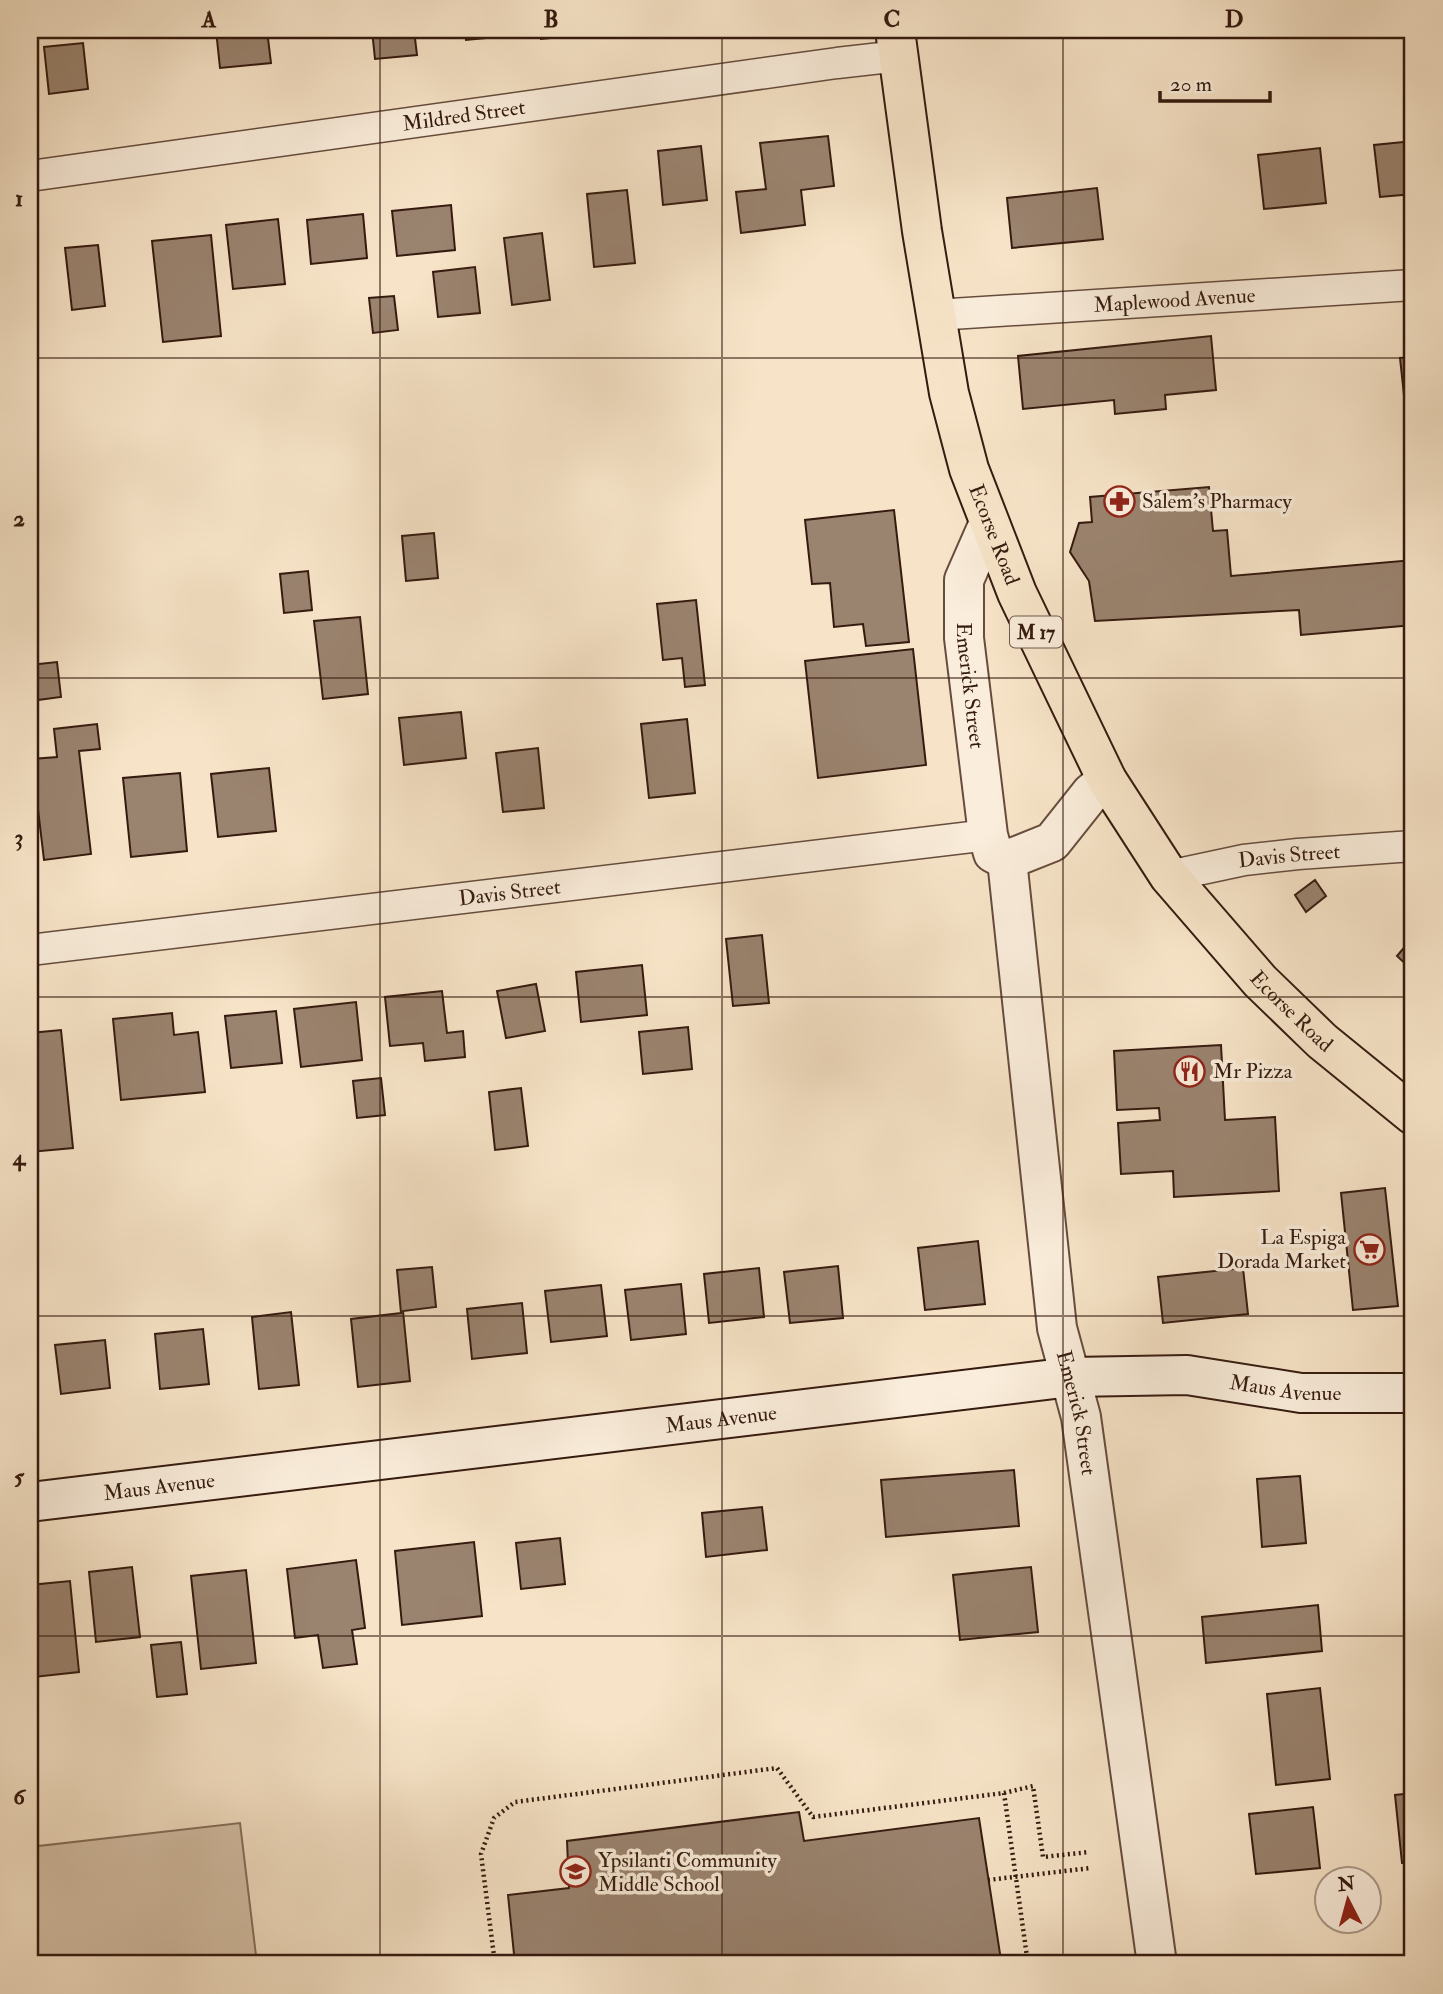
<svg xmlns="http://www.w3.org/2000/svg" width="1443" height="1994" viewBox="0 0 1443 1994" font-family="'IM FELL Double Pica',serif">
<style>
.green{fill:#d6c2a9;stroke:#866e5c;stroke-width:2}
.building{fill:#9a836f;stroke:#351a0f;stroke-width:2}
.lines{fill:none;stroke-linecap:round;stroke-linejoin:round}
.minor-casing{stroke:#664c3d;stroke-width:33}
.tertiary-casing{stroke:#664c3d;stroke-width:42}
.secondary-casing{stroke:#351a0f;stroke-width:42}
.primary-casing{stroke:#351a0f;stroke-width:42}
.path{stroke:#351a0f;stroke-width:4.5;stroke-dasharray:2 3.5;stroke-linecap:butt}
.minor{stroke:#faeddb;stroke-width:30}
.tertiary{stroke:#faeddb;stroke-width:38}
.secondary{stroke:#faeddb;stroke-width:38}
.primary{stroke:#f7e4c8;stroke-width:38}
.grid{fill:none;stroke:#351a0f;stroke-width:2;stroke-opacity:0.55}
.labels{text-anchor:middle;stroke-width:7;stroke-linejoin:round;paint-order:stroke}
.shield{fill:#faeddb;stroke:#70594c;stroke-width:2}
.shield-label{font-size:19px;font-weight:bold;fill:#351a0f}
.street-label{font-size:21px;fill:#351a0f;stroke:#faeddb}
.poi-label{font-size:21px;fill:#351a0f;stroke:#faeddb;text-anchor:start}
.neatline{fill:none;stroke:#351a0f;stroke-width:2.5}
.grid-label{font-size:23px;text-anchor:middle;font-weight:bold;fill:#351a0f}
</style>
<rect width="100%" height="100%" fill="#f7e4c8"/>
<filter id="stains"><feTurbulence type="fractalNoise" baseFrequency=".00286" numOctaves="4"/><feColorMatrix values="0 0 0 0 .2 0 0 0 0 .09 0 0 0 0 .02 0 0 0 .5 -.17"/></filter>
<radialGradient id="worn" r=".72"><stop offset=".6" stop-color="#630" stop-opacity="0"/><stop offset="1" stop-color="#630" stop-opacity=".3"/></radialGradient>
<path class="green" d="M240 1823 257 1964H30V1847Z"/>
<path class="building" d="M216 30H267L271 63 220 68Z
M372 30H414L417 55 375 59Z
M465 30H506L507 36 466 40Z
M540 30H593V34L541 39Z
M83 43 88 89 49 94 44 47Z
M828 136 834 186 801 190 805 225 741 233 736 192 766 189 760 143Z
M1413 141V194L1380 197 1374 145Z
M701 146 707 200 663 205 658 151Z
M1320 148 1326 203 1264 209 1258 155Z
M1097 188 1103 239 1012 248 1007 198Z
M627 190 635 263 594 267 587 194Z
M451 205 455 250 397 256 392 211Z
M363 214 367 258 311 264 307 220Z
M278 219 285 284 233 289 226 225Z
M542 233 550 300 512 305 504 238Z
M211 235 221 336 163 342 152 241Z
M98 245 105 306 72 310 65 248Z
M475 267 480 313 438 317 433 272Z
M394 296 398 330 373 333 369 298Z
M1211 336 1216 390 1165 395 1166 409 1115 414 1114 400 1023 409 1018 356Z
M1413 357V442H1409L1400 358Z
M1209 487 1213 531 1227 530 1231 576 1413 560V625L1301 635 1299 610 1095 621 1089 581 1070 552 1079 523 1092 522 1090 497Z
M894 510 909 642 866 646 863 624 834 627 830 583 812 584 805 520Z
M434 533 438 578 406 581 402 536Z
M308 571 312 610 284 613 280 574Z
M696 600 705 685 685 687 682 658 663 660 657 604Z
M360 617 368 694 323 699 314 621Z
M913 649 926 765 818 778 805 661Z
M57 662 61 697 30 701V665Z
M461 712 466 758 404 765 399 718Z
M687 719 695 793 649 798 641 724Z
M97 724 100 749 79 751 91 854 44 860 32 759 57 757 54 729Z
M538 748 544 808 503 812 496 753Z
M269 768 276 831 218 837 211 774Z
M180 773 187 851 131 857 123 778Z
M1315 880 1326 896 1306 912 1295 895Z
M762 935 769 1003 733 1006 726 939Z
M1413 937V971L1397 956Z
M642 965 647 1015 581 1022 576 972Z
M536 984 545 1031 506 1038 497 991Z
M442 991 447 1033 463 1031 465 1057 425 1061 423 1043 390 1046 385 997Z
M356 1002 362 1060 301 1067 294 1009Z
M276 1011 282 1063 231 1068 225 1016Z
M172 1013 174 1035 198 1032 205 1092 121 1100 113 1019Z
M688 1027 692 1069 643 1074 639 1032Z
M61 1030 73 1148 30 1152V1033Z
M1221 1045 1225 1120 1275 1117 1279 1191 1174 1197 1173 1171 1121 1174 1118 1123 1160 1120 1159 1108 1117 1110 1114 1051Z
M381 1078 385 1115 357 1118 353 1081Z
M521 1088 528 1146 495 1150 489 1092Z
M1385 1188 1398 1306 1353 1310 1341 1193Z
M978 1241 985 1304 925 1310 918 1248Z
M838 1266 843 1318 790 1323 784 1272Z
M432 1267 436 1307 403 1311 410 1381 358 1387 351 1319 401 1313 397 1270Z
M759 1268 764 1317 709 1323 704 1274Z
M1243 1268 1248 1314 1163 1323 1158 1277Z
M681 1284 686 1334 631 1340 625 1290Z
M601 1285 607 1336 551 1342 545 1291Z
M522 1303 527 1353 472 1359 467 1309Z
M291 1312 299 1385 259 1389 252 1317Z
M203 1329 209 1384 160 1389 155 1334Z
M105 1340 110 1388 61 1394 55 1345Z
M1014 1470 1019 1526 886 1537 881 1480Z
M1300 1476 1306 1543 1262 1547 1257 1479Z
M762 1507 767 1550 706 1557 702 1513Z
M560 1538 565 1584 521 1589 516 1543Z
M474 1542 482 1616 402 1625 395 1551Z
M356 1560 365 1628 352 1630 357 1664 323 1668 318 1635 295 1638 287 1569Z
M132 1567 140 1637 96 1642 89 1572Z
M1031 1567 1038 1632 960 1640 953 1575Z
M246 1570 256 1663 201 1669 191 1576Z
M70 1581 79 1672 34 1677 30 1634V1585Z
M1318 1605 1322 1651 1206 1663 1202 1617Z
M181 1642 187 1694 157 1697 151 1645Z
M1320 1688 1330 1779 1276 1785 1267 1694Z
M1413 1793V1862L1402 1863 1395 1795Z
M1313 1807 1320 1868 1256 1874 1249 1814Z
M799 1812 804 1841 979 1818 1001 1960 983 1962V1964H515L508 1895 569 1888 567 1841Z"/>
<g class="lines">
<defs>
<g id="minor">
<path id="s1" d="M30 176 837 63 899 56"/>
<path id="s2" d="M935 315 1413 285"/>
<path id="s3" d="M1169 876 1244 860 1298 854 1413 846"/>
<path id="s4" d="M30 950 988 835"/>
</g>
<g id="tertiary">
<path id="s5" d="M989 523 964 580V638L988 835 993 853 1007 860 1052 842 1091 793 1107 780"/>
<path id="s6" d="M1007 860 1057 1328 1081 1417 1157 1964"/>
</g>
<g id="secondary">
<path id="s7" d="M30 1502 1071 1377 1187 1375 1301 1393H1413"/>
</g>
<g id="primary">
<path id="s8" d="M895 30 922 231 949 393 969 469 1017 593 1107 780 1169 876 1260 981 1322 1041 1413 1115"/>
</g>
</defs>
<use href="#minor" class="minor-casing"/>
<use href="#tertiary" class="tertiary-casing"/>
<use href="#secondary" class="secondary-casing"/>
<use href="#primary" class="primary-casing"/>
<path class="path" d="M1004 1793 1033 1786 1043 1857 1089 1852
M988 1880 1091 1868
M495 1964 481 1854 494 1818 515 1802 777 1768 813 1817 1004 1793 1028 1964"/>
<use href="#minor" class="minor"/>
<use href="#tertiary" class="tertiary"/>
<use href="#secondary" class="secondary"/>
<use href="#primary" class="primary"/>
</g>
<path class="grid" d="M380 30V1964M722 30V1964M1063 30V1964M30 358H1413M30 678H1413M30 997H1413M30 1316H1413M30 1636H1413"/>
<defs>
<symbol id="pharmacy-ring" viewBox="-11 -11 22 22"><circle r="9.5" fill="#faeddb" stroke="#8f2418" stroke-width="1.5"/><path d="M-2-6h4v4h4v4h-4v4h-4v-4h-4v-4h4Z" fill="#8f2418"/></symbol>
<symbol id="restaurant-ring" viewBox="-11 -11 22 22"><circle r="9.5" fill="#faeddb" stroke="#8f2418" stroke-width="1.5"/><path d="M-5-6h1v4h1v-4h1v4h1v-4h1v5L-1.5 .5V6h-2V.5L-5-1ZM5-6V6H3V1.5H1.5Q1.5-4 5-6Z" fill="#8f2418"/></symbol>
<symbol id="supermarket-ring" viewBox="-11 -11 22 22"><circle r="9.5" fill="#faeddb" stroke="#8f2418" stroke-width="1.5"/><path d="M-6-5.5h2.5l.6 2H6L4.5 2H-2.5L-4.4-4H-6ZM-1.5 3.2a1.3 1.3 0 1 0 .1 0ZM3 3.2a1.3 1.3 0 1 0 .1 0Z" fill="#8f2418"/></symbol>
<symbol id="school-ring" viewBox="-11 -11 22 22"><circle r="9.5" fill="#faeddb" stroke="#8f2418" stroke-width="1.5"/><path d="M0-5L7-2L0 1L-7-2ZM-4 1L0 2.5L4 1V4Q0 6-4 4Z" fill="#8f2418"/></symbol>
</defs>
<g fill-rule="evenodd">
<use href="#pharmacy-ring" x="1102" y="484" width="35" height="35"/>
<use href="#restaurant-ring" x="1172" y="1054" width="35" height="35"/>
<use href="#supermarket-ring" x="1352" y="1232" width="35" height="35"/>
<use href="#school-ring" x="558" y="1854" width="35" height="35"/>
</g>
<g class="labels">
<rect class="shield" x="1010" y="616.5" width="52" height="31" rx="5"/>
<g class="shield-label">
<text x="1036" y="639">M 17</text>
</g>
<g class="street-label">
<text dy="7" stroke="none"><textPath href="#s1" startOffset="438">Mildred Street</textPath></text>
<text dy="7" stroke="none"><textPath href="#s2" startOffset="240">Maplewood Avenue</textPath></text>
<text dy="7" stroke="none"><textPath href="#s8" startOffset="516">Ecorse Road</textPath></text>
<text dy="7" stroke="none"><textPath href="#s5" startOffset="168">Emerick Street</textPath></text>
<text dy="7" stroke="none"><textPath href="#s3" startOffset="122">Davis Street</textPath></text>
<text dy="7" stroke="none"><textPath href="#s4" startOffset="483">Davis Street</textPath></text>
<text dy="7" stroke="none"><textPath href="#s8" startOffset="1083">Ecorse Road</textPath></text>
<text dy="7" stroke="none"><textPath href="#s7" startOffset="1264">Maus Avenue</textPath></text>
<text dy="7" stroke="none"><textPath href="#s6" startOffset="558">Emerick Street</textPath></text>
<text dy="7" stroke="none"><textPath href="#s7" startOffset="696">Maus Avenue</textPath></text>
<text dy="7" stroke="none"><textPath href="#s7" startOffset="130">Maus Avenue</textPath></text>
</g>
<g class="poi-label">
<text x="1142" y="508">Salem’s Pharmacy</text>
<text x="1213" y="1078">Mr Pizza</text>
<text x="1346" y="1244" text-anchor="end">La Espiga<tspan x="1346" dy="24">Dorada Market</tspan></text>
<text x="598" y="1867">Ypsilanti Community<tspan x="598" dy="24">Middle School</tspan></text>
</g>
</g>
<rect width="1443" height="1994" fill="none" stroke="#f7e4c8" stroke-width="77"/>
<g transform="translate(1348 1900) rotate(354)"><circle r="33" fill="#faeddb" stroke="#ab9989" stroke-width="2"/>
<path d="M0-5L12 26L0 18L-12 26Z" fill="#8f2418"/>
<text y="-10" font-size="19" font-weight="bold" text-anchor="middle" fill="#351a0f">N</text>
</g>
<path d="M1160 91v10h110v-10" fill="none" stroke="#351a0f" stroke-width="3.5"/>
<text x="1170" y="91" font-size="21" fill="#351a0f" stroke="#faeddb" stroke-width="5" paint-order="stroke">20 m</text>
<rect x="38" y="38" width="1366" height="1917" class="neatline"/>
<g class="grid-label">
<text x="209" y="27">A</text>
<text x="551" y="27">B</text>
<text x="892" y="27">C</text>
<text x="1234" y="27">D</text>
<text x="19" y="206">1</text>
<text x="19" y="526">2</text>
<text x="19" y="845">3</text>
<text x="19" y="1165">4</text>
<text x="19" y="1484">5</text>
<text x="19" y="1804">6</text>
</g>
<rect width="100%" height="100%" filter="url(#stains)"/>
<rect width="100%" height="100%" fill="url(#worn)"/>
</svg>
